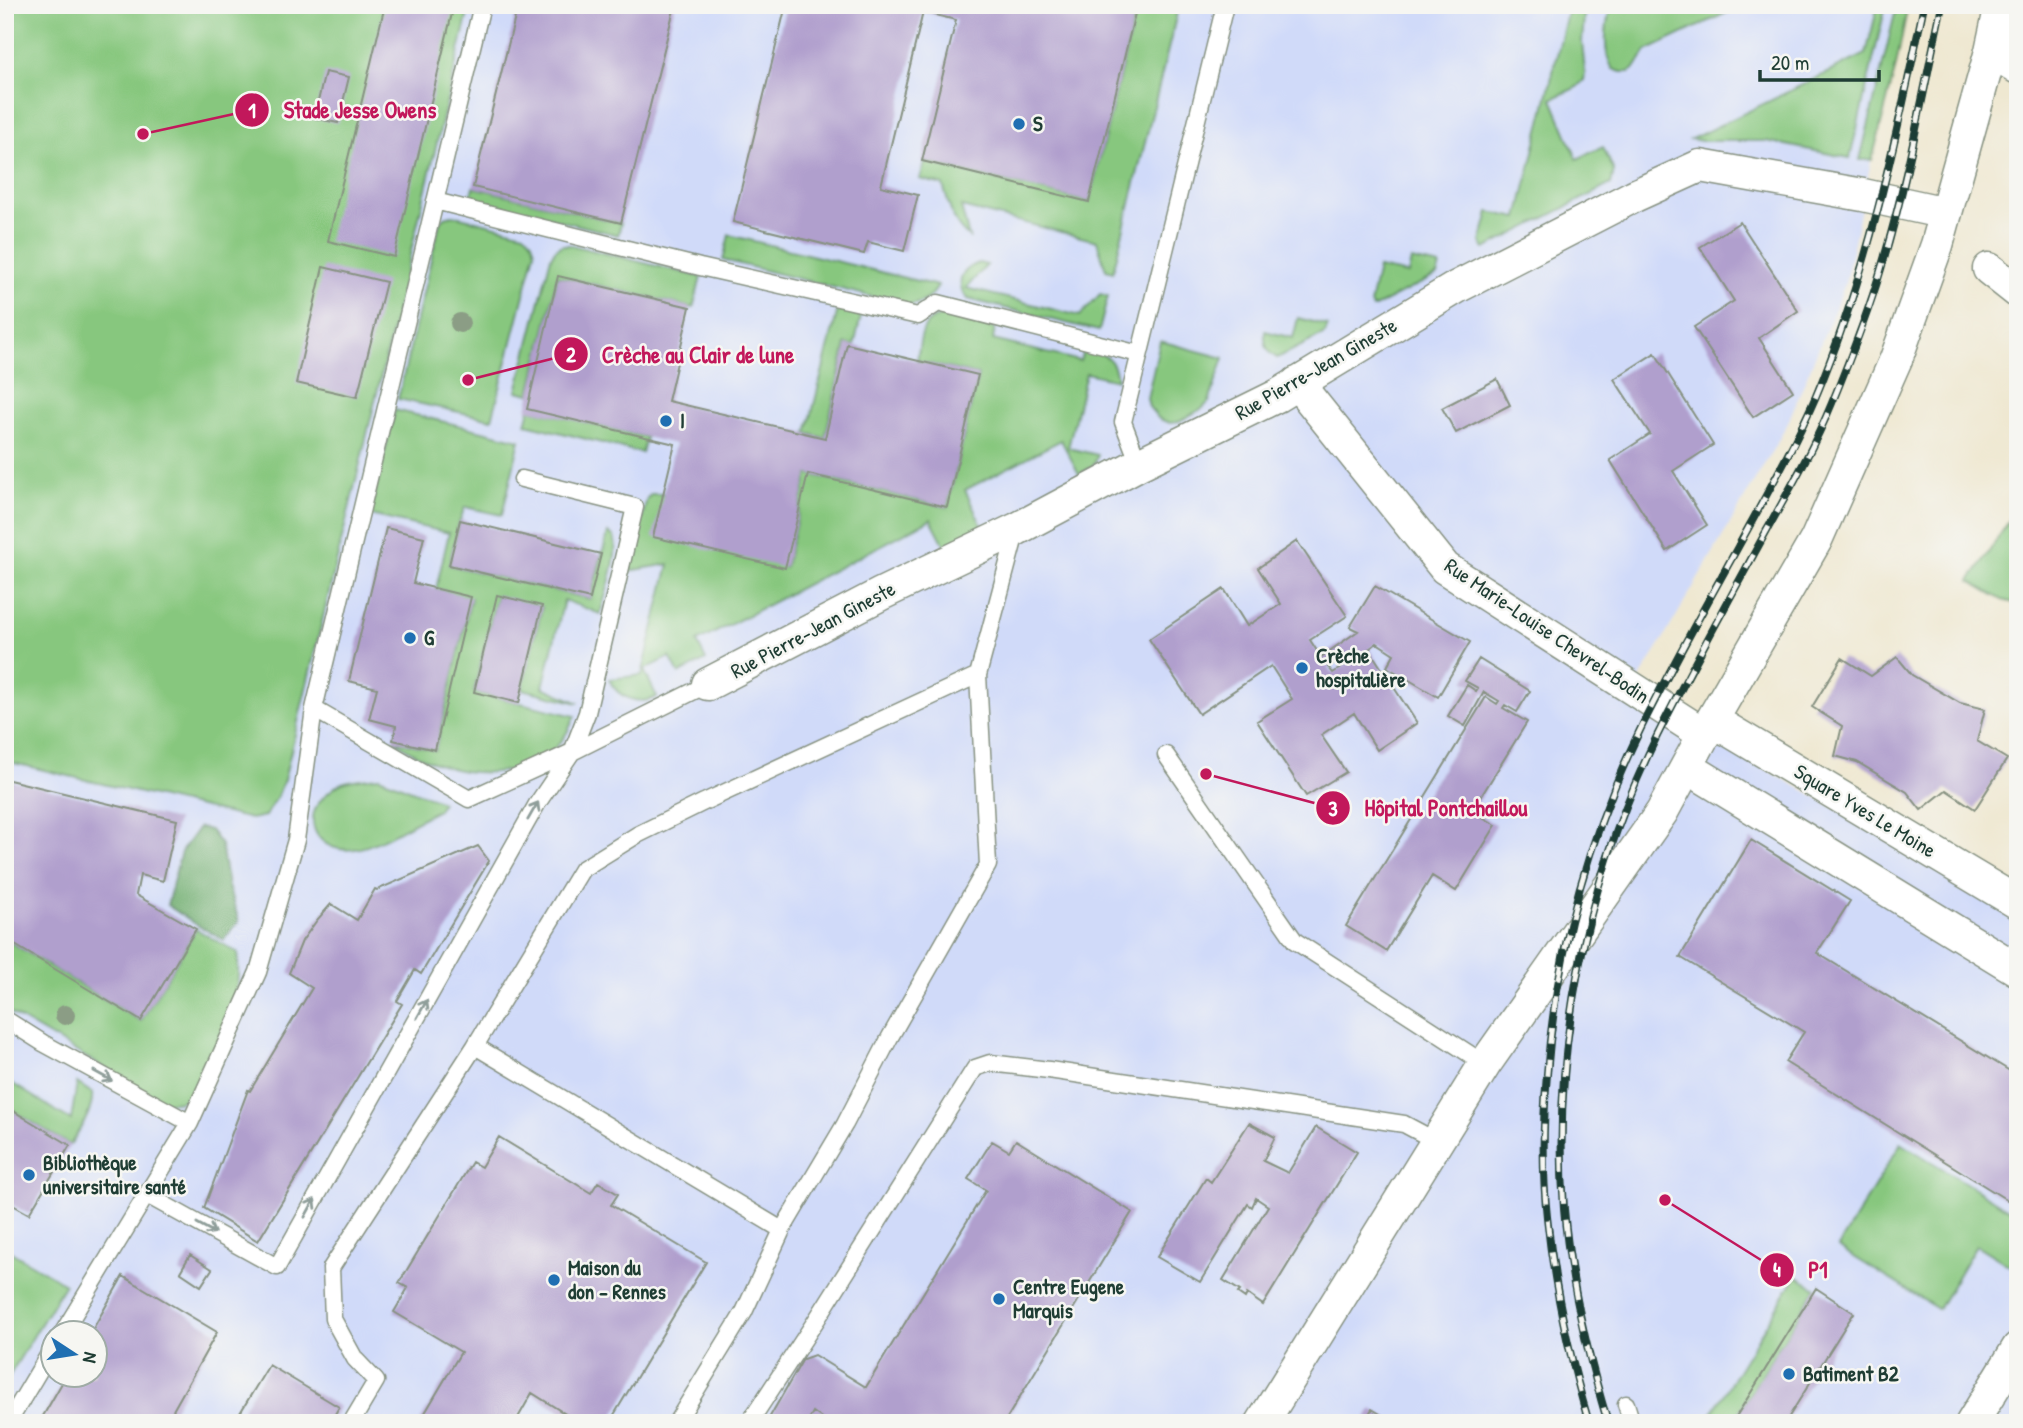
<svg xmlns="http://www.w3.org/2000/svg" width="2023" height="1428" viewBox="0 0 2023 1428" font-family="'Patrick Hand',sans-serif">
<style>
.built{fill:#d0daf9;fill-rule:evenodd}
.green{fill:#87c77e;stroke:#538259;stroke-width:2}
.forest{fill:#6dac6d;stroke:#467450;stroke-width:2}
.building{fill:#b09fcd;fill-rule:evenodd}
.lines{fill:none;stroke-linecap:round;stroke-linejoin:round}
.lane-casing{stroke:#879282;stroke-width:19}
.street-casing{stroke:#879282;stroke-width:35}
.lane{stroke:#fff;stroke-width:16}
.street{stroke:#fff;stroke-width:32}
.rail-casing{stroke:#1f3d34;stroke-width:8}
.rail{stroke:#f6f6f2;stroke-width:5;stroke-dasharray:16;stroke-linecap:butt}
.tree{fill:#8b9d85}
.oneway{stroke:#8f9e9a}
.poi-dot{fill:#1f6fb2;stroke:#f6f6f2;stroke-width:2.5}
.labels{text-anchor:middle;stroke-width:5;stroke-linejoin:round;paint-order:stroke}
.poi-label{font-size:21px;font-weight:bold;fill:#1f3d34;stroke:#f6f6f2;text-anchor:start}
.street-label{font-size:21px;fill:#1f3d34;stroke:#f6f6f2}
.leader{fill:none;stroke:#c2185b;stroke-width:2.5}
.callout-dot{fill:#c2185b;stroke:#f6f6f2;stroke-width:2.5}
.mark-label{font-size:21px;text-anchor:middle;font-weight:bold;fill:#fff}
.callout-label{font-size:23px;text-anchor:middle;font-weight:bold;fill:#c2185b;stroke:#f6f6f2;stroke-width:5;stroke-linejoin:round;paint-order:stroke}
</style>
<rect width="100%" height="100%" fill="#f6f6f2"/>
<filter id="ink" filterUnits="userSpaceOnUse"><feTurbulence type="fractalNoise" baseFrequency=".0143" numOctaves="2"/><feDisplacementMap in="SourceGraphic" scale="14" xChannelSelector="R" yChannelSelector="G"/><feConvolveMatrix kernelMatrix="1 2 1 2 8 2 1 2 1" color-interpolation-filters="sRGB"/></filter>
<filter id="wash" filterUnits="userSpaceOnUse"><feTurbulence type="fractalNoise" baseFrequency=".00686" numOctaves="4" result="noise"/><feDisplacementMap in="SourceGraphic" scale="28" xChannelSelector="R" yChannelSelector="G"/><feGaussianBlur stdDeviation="1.57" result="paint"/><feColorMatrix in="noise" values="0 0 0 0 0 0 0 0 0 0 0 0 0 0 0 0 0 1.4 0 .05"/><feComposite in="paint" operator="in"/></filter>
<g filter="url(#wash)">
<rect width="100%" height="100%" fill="#efe8d1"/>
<path class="built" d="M5 5H1904L1845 284 1786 427 1634 689 1705 735 2018 910V1423H5ZM52 1334H94V1376H52Z"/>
<path class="green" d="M5 5H470L284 780 276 799 265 816 251 819 5 761Z
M1137 5H1179L1113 272 1106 270 1097 241 961 207 969 237C952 224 949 205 943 185L920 179 925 162 1089 202Z
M1569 5H1585L1582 42 1585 73 1584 80 1577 87 1552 99 1577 159 1603 147 1614 171 1611 184 1485 249 1481 242 1489 212 1518 218Z
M1611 5H1743L1646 51 1635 68 1629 72H1621L1613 69C1602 52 1606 24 1611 5Z
M1878 5H1886L1850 158 1766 141H1702L1691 139 1866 54Z
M1897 5H1908L1896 66 1872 160H1860Z
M473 187 621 223 618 235 470 198Z
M452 215 524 233C531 238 533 242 535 252L492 419 398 399 440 222 445 217Z
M729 235 938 286C931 299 921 305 906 305L723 260Z
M562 245H571L701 277 693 308 558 276 530 394 517 391 551 257 555 250Z
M1411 260 1440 266 1437 275 1373 308 1370 304 1378 268 1408 274Z
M979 263 987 265 966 288 1080 316 1100 294 1108 296 1099 331 968 299C954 284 961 269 979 263Z
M838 309 861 316 854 346 846 344 825 438 807 433Z
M947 315 995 328 993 340 1080 361 1084 348C1104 354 1115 357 1117 380L1086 373 1068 448 1098 455C1094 467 1089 469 1079 474L1061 440 965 490 982 526 945 546 931 519 697 642 706 660 679 674 670 657 644 670 657 697C639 706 617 698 609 679L642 675 669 564 629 571 647 498 652 494H664L785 568 808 474 947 507 978 375 917 361C921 338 919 318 947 315Z
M1298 318 1328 326 1325 334 1277 358C1266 352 1264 343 1265 331L1293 338Z
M1160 341 1224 358 1209 402 1203 408 1178 422 1170 423 1159 419 1149 407 1147 398Z
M530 409 646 437 642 453 526 424Z
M395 410 520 440 502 515 465 507 460 520 449 565 590 599 608 533C613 536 614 535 615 541 618 559 605 596 600 614L564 600 543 687 579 703 522 689 542 607 497 596 474 692 575 716C570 727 565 739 555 748 527 775 477 778 441 765 425 760 407 750 393 740L435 750 471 598 436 589 449 533 370 515Z
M2018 507V604L2002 600 1970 581Z
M379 777 442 802 438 810C416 820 378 846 355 849 318 855 296 818 329 792 333 789 337 785 342 783 354 779 367 778 379 777Z
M196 929 238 953C238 963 239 975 237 986 234 1009 208 1075 193 1092 185 1102 175 1103 163 1102L5 1010V939L141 1021Z
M5 1079 71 1120 77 1083 92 1093C94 1111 79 1130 70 1145L5 1106Z
M1901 1143 2018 1215V1271L1976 1245 1938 1309 1838 1247Z
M11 1252 65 1284 5 1383V1261Z
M1796 1276 1816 1288 1732 1423H1706Z"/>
<path class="forest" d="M199 827 210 830 221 845 228 886 239 921 224 940 197 925 167 905 181 852Z"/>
<g id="blocks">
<path class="building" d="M385 5H454L394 257 328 241Z
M518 5H675L621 223 473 187Z
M786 5H1137L1089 202 922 161 956 20 923 12 881 186 918 195 904 251 868 242 864 254 733 222Z
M325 72 349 77 338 123 314 118Z
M1740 222 1798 311 1759 338 1793 391 1753 417 1694 327 1734 301 1700 247Z
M323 267 386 282 357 397 296 383Z
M558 276 690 307 668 401 825 438 847 344 978 375 947 507 808 474 785 568 653 537 675 444 527 409Z
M1655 353 1713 445 1673 471 1707 525 1667 551 1610 460 1650 434 1614 379Z
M1497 379 1510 405 1456 433 1442 408Z
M460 520 601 554 590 599 449 565Z
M386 528 424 537 413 583 471 597 435 750 393 740 396 726 369 719 377 688 349 681Z
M1297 541 1347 616 1310 640 1321 657 1358 631 1350 627 1375 586 1470 642 1438 697 1387 667 1394 654 1377 643 1369 649 1417 723 1377 750 1354 713 1321 735 1346 772 1306 796 1257 721 1292 699 1271 666 1199 714 1149 639 1224 589 1247 626 1281 604 1258 568ZM1356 649 1360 655 1333 673 1328 667Z
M497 595 542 606 519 703 474 692Z
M1897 657 1912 675 1960 703 1985 709 1977 741 2007 759 1975 809 1946 790 1921 810 1907 792 1857 762 1835 756 1842 726 1812 707 1842 658 1871 676Z
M1479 659 1530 691 1517 712 1505 705 1503 708 1527 722 1472 811 1496 825 1456 891 1432 876 1386 951 1346 926 1486 697 1497 704 1499 701 1484 692 1465 726 1448 716 1467 685 1476 691 1478 688 1465 681Z
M5 779 177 820 163 881 140 875 136 895 196 929 141 1021 5 939Z
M1751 840 1850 901 1817 953 2018 1076V1183L2007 1200 1785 1062 1804 1032 1680 957Z
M478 846 489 861 421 974 415 970 397 1001 402 1004 258 1241 204 1208 248 1090 250 1091 312 988 289 973 302 941 317 920 331 904 357 920 375 889 377 890Z
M5 1106 70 1145 29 1214 11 1204 5 1214Z
M1249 1123 1275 1137 1263 1161 1288 1173 1316 1127 1357 1152 1263 1305 1247 1294 1245 1298 1238 1293 1240 1291 1223 1280 1268 1206 1256 1198 1252 1207 1248 1204 1200 1282 1157 1257 1206 1178 1211 1182Z
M499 1137 591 1193 598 1182 618 1194 611 1205 706 1262 609 1423H580L532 1393 515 1423H419L461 1352 394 1312 408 1288 399 1283 472 1162 481 1167Z
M1016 1140 1132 1212 1004 1423H829L813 1412 807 1423H768V1420L803 1359 814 1355 866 1387 986 1190 968 1179 992 1141 1009 1151Z
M190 1255 212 1269 201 1286 180 1272Z
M123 1276 217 1332 166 1423H39L66 1376H94V1334H90Z
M1816 1288 1854 1313 1846 1325 1785 1423H1732Z
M269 1365 339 1407 330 1423H234Z
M1372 1409 1395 1423H1363Z"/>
</g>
</g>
<g filter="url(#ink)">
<use href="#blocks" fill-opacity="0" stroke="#879282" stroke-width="2"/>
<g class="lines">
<defs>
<path id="lane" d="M435 201 700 267 918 316 938 303 1139 354
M1139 464 1123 422 1225 5
M314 709 469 799 572 752 708 684
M1166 755 1295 941 1485 1064
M5 1019 43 1043 190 1123
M475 1046 782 1230
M147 1195 277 1267 537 804 572 752 587 713 635 507 522 479
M62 1334 190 1123 258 972 296 840 314 709 482 5
M1626 1404 1632 1423
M8 1423 52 1349
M351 1423 376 1381 355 1359 333 1319 331 1268 475 1046 582 869 637 835 704 802 978 675 1017 529
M676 1423 744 1312 782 1230 845 1124 890 1037 988 865 978 675
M749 1423 817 1319 975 1068 990 1063 1049 1070 1404 1124 1436 1141"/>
<path id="street" d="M1991 51 2018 68
M1989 269 2018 292
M1297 383 1445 568 1705 735
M708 684 881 594 1017 529 1139 464 1277 396 1457 287 1634 196 1700 166 1863 195 1946 213
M1712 720 2018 903
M1687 767 2018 970
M1262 1423 1485 1064 1662 812 1712 720 1816 540 1896 359 1937 245 1991 51 2001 5
M1972 1423 2018 1348"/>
</defs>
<use href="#lane" class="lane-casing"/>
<use href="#street" class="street-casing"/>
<use href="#lane" class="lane"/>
<use href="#street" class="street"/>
<defs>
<path id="rail" d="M1589 1423C1569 1355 1554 1287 1547 1217 1542 1170 1543 1122 1547 1074 1556 953 1588 837 1641 728 1675 659 1714 591 1751 523 1774 481 1797 440 1816 396 1869 270 1896 138 1924 5
M1608 1423C1587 1353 1570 1282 1564 1209 1552 1046 1585 883 1657 736 1692 666 1730 598 1767 530 1790 489 1814 447 1832 403 1850 359 1868 314 1881 269 1907 183 1923 93 1942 5"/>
</defs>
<use href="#rail" class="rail-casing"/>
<use href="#rail" class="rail"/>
</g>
<g class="tree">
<circle cx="460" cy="323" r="10"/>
<circle cx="65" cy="1015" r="10"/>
</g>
<defs><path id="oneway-shaft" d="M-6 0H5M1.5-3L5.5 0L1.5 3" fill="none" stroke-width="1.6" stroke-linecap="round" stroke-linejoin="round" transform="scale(1.75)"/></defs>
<g class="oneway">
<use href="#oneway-shaft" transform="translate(533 811) rotate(-60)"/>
<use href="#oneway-shaft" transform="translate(422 1009) rotate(-61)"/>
<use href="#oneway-shaft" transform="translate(103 1076) rotate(29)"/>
<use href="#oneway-shaft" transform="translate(310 1208) rotate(-61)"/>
<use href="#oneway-shaft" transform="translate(206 1228) rotate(29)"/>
</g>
</g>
<g class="poi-dot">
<circle cx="1019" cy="124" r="7"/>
<circle cx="666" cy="421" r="7"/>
<circle cx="410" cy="638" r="7"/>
<circle cx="1302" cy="668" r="7"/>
<circle cx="29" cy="1175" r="7"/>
<circle cx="554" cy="1280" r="7"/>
<circle cx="999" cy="1299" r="7"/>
<circle cx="1789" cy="1374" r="7"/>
</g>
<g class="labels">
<g class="poi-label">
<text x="1033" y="131">S</text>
<text x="680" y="428">I</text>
<text x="424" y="645">G</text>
<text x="1316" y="663">Crèche<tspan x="1316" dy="24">hospitalière</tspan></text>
<text x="43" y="1170">Bibliothèque<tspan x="43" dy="24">universitaire santé</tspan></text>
<text x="568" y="1275">Maison du<tspan x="568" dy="24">don – Rennes</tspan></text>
<text x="1013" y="1294">Centre Eugene<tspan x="1013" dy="24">Marquis</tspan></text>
<text x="1803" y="1381">Batiment B2</text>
</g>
<g class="street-label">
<text transform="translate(1316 369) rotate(-30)" y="7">Rue Pierre-Jean Gineste</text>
<text transform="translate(813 630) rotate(-28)" y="7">Rue Pierre-Jean Gineste</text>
<text transform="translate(1547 631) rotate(34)" y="7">Rue Marie-Louise Chevrel-Bodin</text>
<text transform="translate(1865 811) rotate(31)" y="7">Square Yves Le Moine</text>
</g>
</g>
<path class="leader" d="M143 134L252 110M468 380L571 354M1206 774L1333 808M1665 1200L1777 1270"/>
<g class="callout-dot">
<circle cx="143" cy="134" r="7"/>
<circle cx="468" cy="380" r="7"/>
<circle cx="1206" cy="774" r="7"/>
<circle cx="1665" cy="1200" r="7"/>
<circle cx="252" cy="110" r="18"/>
<circle cx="571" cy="354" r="18"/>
<circle cx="1333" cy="808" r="18"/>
<circle cx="1777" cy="1270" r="18"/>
</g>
<g class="mark-label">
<text x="252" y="118">1</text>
<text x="571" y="362">2</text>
<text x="1333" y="816">3</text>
<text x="1777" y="1277">4</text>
</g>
<g class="callout-label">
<text x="360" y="118">Stade Jesse Owens</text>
<text x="698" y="363">Crèche au Clair de lune</text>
<text x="1446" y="816">Hôpital Pontchaillou</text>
<text x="1818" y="1278">P1</text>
</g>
<rect width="2023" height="1428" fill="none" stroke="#f6f6f2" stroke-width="28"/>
<g transform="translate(74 1354) rotate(102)"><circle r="33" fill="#f6f6f2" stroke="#a0aca6" stroke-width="2"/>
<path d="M0-5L12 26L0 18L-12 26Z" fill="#1f6fb2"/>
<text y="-10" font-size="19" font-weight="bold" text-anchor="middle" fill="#1f3d34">N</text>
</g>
<path d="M1760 70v10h119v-10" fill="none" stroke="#1f3d34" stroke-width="3.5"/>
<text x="1771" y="70" font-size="21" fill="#1f3d34" stroke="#f6f6f2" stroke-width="5" paint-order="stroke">20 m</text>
</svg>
